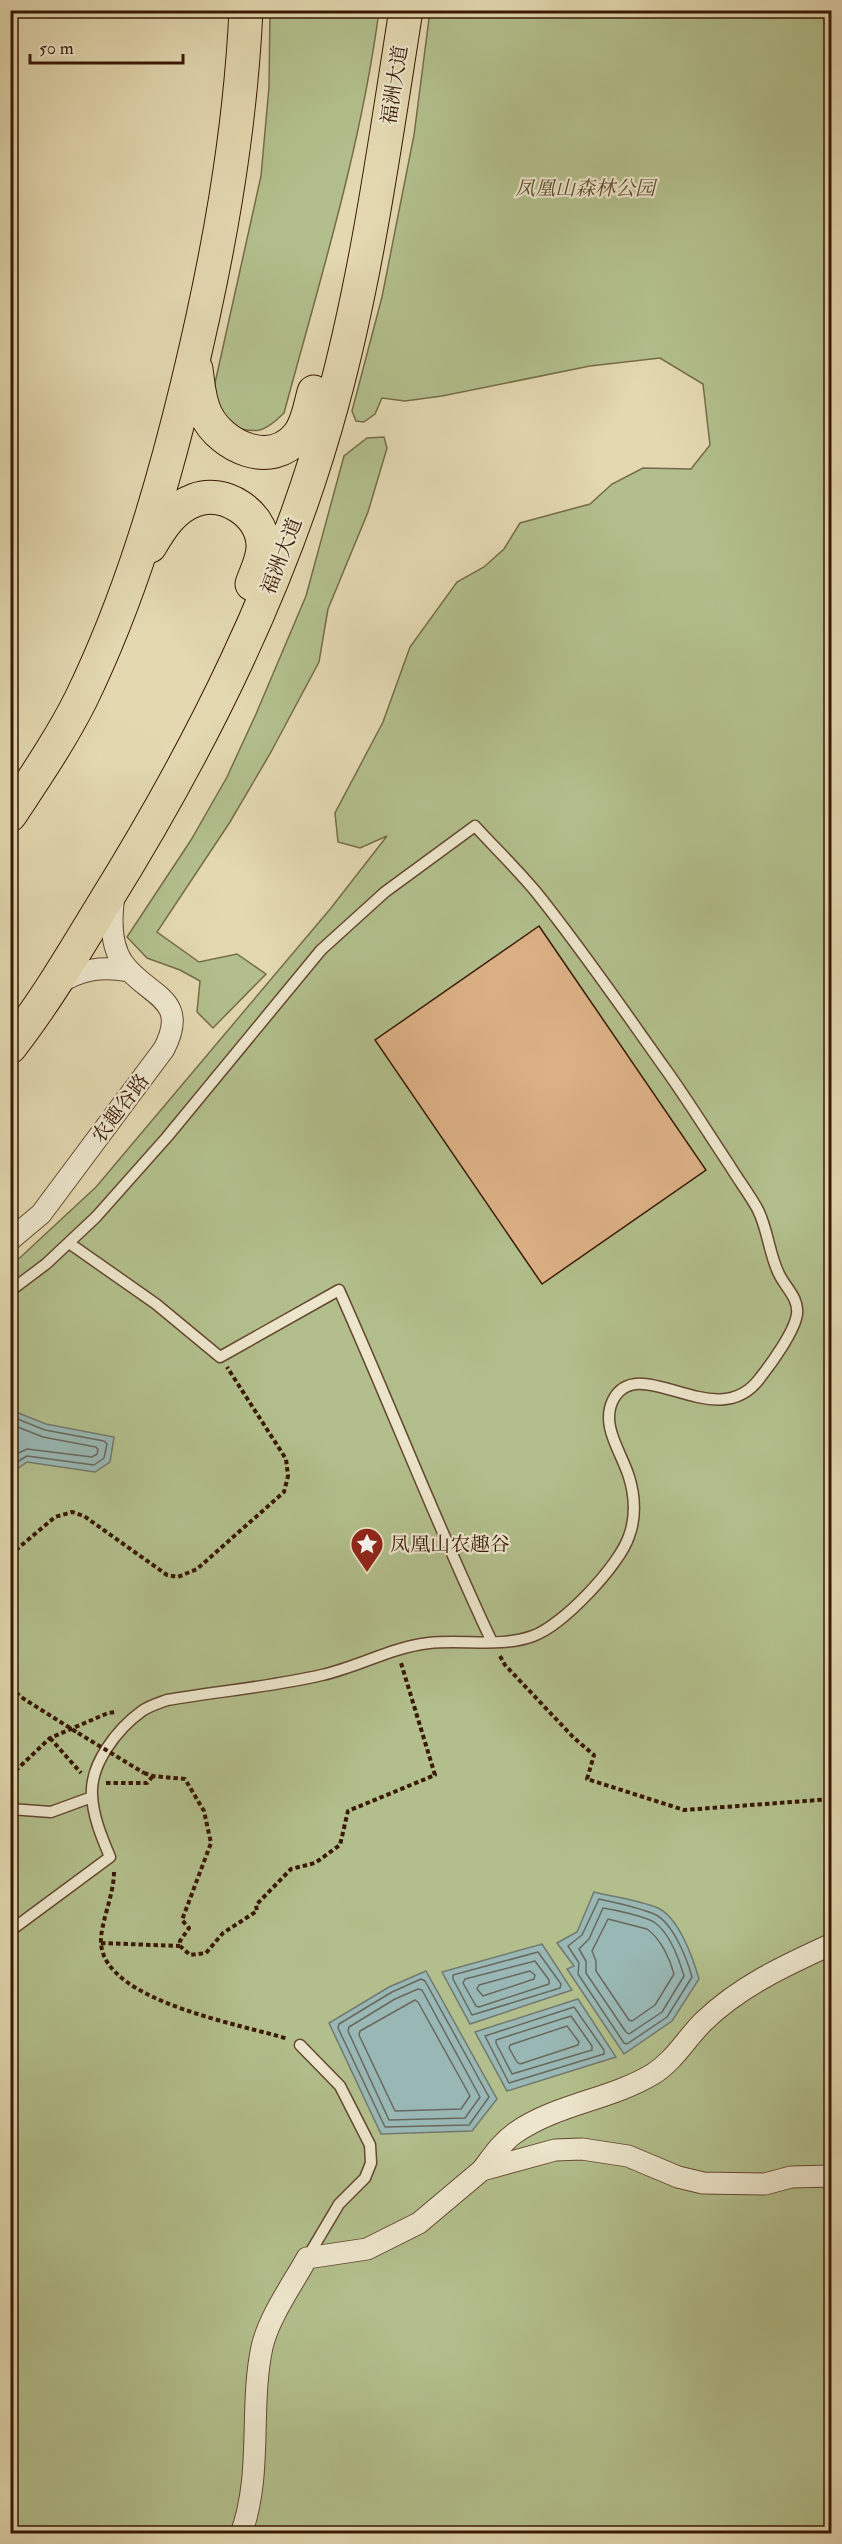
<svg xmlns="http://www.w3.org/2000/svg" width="842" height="2544" viewBox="0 0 842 2544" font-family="'IM FELL Double Pica','Noto Serif SC',serif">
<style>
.green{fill:#b2bf8c;stroke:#766c48;stroke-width:1.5}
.water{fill:#99b8b5;stroke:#73786f;stroke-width:1.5}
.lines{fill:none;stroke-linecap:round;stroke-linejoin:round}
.shore{stroke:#69685d;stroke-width:1.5}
.building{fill:#dcb186;stroke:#391805;stroke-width:1.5}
.service-casing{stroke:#644830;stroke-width:13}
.minor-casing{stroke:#644830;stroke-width:23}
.primary-casing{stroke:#391805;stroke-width:35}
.path{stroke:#391805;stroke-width:4;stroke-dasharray:4.5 3;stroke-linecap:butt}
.service{stroke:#ede6cc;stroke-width:10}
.minor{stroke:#ede6cc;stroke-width:21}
.primary{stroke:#e3d8b0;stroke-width:33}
.path-bridge{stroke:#391805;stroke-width:4;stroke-dasharray:4.5 3;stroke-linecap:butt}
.labels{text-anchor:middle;stroke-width:4.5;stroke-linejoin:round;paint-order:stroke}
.street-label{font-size:20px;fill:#391805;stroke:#ede6cc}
.park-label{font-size:20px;font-style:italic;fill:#5d4a2e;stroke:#ede6cc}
.poi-label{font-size:20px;fill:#391805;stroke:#ede6cc;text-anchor:start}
</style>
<rect width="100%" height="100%" fill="#e3d8b0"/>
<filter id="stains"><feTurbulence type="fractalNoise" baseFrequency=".00333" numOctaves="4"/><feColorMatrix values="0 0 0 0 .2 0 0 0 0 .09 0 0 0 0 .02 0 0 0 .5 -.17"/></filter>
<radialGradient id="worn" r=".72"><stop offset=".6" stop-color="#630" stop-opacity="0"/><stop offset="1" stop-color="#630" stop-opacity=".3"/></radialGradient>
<path class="green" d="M270 11H379C361 147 320 280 284 413 264 433 257 434 230 426L213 392 261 176 269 87Z
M430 11H831V2533L11 2534V1266L96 1187 331 908 387 836 360 848 338 842 335 813 383 722 410 647 457 582 484 567 504 549 520 523 590 504 612 484 643 468 691 469 710 445 703 384 660 358 590 366 442 396 405 401 382 398 375 414 364 422 356 421 352 411 382 297 414 135Z
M384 437 387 448 368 512 328 609 319 662 271 752 230 822 157 932 199 962 237 954 266 974 213 1028 197 1012 200 981 180 970 147 958 127 937 191 840 227 777 256 714 306 596 344 456 367 438Z"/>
<path class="water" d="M11 1410 46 1424 114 1437 110 1462 95 1472 27 1462 11 1473Z
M594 1892C614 1897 639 1900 658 1908 679 1918 693 1958 699 1979L672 2021 624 2054 567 1969 574 1966 557 1943 577 1932Z
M542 1944 572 1990 470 2024 442 1972Z
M426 1971 497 2099 472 2131 381 2134 329 2023 389 1987Z
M578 1999 616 2057 507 2091 475 2032Z"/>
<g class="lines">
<path class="shore" d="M10 1416 45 1430 104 1441 107 1444 104 1458 94 1465 27 1456 10 1466
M10 1424 43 1437 96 1447 98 1450 97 1454 92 1457 27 1449 10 1457
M599 1899C617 1903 638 1907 654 1914 673 1922 687 1959 692 1977L667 2017 627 2044 624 2043 578 1974 579 1963 568 1946 582 1935Z
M603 1908C616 1910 643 1916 654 1922 670 1933 679 1959 684 1976L662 2012 629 2034 626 2032 586 1973V1961L579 1949 589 1939Z
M608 1919 647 1929C661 1939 670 1959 674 1974L655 2005 632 2021 629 2020 596 1971V1961L592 1951Z
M538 1952 561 1984 560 1988 472 2015 453 1979V1975Z
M535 1961 549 1980V1984L479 2007 476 2006 463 1983 465 1979Z
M530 1971 535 1975 534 1979 483 1996 477 1989 479 1985Z
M421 1979 425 1981 489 2097 469 2125 385 2127 338 2028 339 2024 392 1992Z
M418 1989 422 1990 480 2097 465 2118 389 2120 348 2031 349 2027 395 1999Z
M415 2000 418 2002 470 2096 461 2109 395 2111 359 2035 360 2031Z
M574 2007 604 2050V2054L509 2083 485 2036Z
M571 2016 592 2046V2050L512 2074 496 2043V2040Z
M567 2026 579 2042 578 2045 520 2064 517 2062 509 2048 510 2045Z"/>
</g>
<path class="building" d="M539 926 706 1170 542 1284 375 1040Z"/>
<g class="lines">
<defs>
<path id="service" d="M69 1243 156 1304 220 1357 339 1290C391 1406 437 1526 492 1642
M10 1291 46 1264 96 1217 167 1137 321 950 385 892 475 826C495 848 517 869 536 892 581 948 622 1008 664 1067 687 1099 708 1133 730 1166 739 1181 750 1195 758 1210 768 1230 769 1254 779 1274 785 1287 799 1298 797 1314 795 1331 771 1364 760 1378 717 1437 639 1350 613 1400 600 1426 622 1453 629 1477 635 1496 636 1518 629 1536 620 1565 562 1626 533 1636 500 1648 463 1639 429 1643 392 1647 358 1667 322 1675 271 1687 219 1691 167 1700 159 1703 149 1706 142 1711 117 1729 90 1764 92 1795 93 1817 102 1838 110 1857L10 1931
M10 1809 51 1812 92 1797
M300 2045 340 2086 370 2145 371 2163 365 2178 339 2204 307 2258"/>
<path id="minor" d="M58 984C81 969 102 966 129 971
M10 1240 41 1214 164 1049C191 997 146 996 123 963 110 945 111 916 114 895
M482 2170C492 2157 501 2143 515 2133 556 2104 610 2100 653 2074 674 2061 686 2039 703 2022 740 1986 786 1965 832 1944
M241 2534C263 2473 249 2409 262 2347 269 2317 292 2285 307 2258L367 2249 419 2223 482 2170 555 2150 582 2149 628 2156 678 2177 703 2183 765 2184 791 2177 832 2176"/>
<path id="primary" d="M196 369C198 384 199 401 206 415 222 447 271 469 298 436 308 424 310 406 314 392
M150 546C161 527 173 508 195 500 224 489 261 513 263 544 264 558 256 572 252 584
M10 815C35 777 61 739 81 699 129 600 161 493 187 386 217 262 240 138 246 10
M10 1047C45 1002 74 953 103 905 200 749 284 582 332 404 367 276 385 142 406 10"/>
</defs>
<use href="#service" class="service-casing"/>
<use href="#minor" class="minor-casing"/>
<use href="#primary" class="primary-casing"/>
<path class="path" d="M10 1555 55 1517 72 1512 84 1516 167 1575 178 1577 197 1569 284 1492 288 1476 286 1459 227 1367
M500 1656 505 1665 574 1738 594 1755 587 1779 684 1810 832 1799
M10 1688 24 1699 78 1733
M50 1738 81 1773
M144 1773 153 1776 185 1779 204 1811 211 1843 182 1920 189 1928 180 1941V1946L190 1955 206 1953 223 1933 257 1911 256 1905 291 1869 315 1863 340 1845 348 1811 435 1775 401 1663
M10 1776 50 1738 108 1713 116 1712
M106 1783H147L153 1776
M114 1872C114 1895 100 1924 101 1943 104 2002 245 2025 288 2039
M101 1943 180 1946"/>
<use href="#service" class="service"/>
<use href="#minor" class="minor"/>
<use href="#primary" class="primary"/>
<path class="path-bridge" d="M78 1733 144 1773"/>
</g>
<defs>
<symbol id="sight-pin" viewBox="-11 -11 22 30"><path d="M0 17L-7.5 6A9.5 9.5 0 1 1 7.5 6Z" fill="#8f2418" stroke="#ede6cc"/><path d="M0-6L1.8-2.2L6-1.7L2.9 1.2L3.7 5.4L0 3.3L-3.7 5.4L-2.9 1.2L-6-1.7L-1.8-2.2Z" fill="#fff"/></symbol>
</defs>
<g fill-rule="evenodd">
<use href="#sight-pin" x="348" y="1525" width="38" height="52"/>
</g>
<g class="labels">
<g class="street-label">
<text transform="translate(394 85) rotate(-81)" y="7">福洲大道</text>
<text transform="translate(281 556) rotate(-69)" y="7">福洲大道</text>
<text transform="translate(120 1108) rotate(-53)" y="7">农趣谷路</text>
</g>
<g class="park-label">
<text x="585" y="195">凤凰山森林公园</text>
</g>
<g class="poi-label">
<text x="390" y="1551">凤凰山农趣谷</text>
</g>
</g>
<rect width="842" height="2544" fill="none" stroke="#e3d8b0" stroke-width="36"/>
<rect x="12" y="12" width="818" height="2520" fill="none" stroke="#391805" stroke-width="3"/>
<rect x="18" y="18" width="806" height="2508" fill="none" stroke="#391805" stroke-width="1.5"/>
<path d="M30 54v9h153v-9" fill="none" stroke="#391805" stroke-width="3"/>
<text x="39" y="54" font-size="18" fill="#391805" stroke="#ede6cc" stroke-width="4.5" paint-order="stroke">50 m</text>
<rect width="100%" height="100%" filter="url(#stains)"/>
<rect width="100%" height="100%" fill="url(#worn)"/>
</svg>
